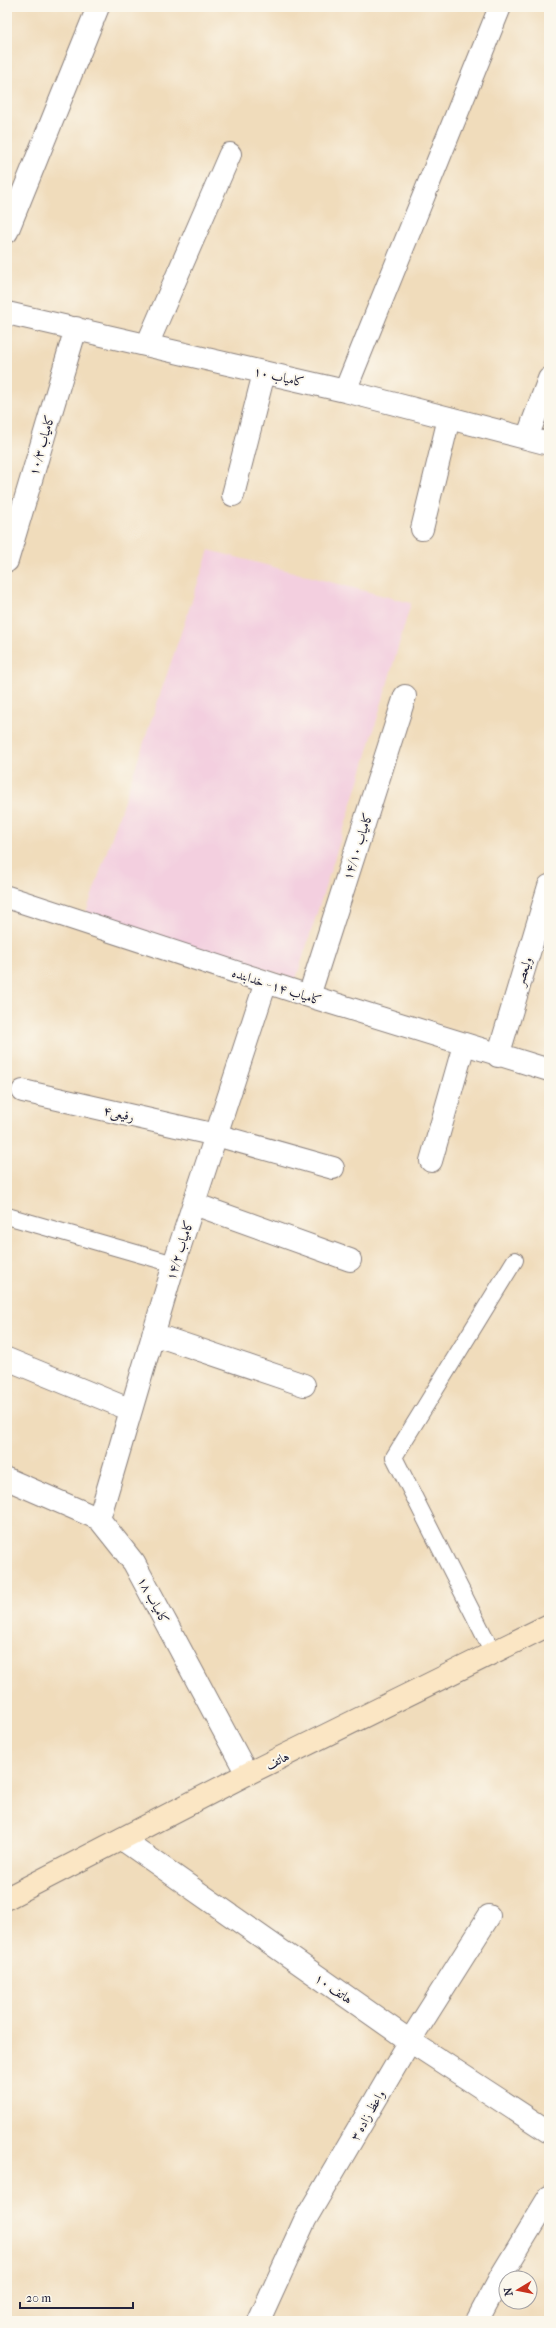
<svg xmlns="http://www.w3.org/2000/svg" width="556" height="2328" viewBox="0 0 556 2328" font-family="'IM FELL French Canon',Amiri,serif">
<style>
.built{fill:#f3cfdf}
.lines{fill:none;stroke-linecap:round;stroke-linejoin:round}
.lane-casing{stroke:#897f7b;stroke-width:18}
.street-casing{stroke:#897f7b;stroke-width:24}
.secondary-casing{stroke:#897f7b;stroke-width:24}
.lane{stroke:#fff;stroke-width:16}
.street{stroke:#fff;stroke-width:22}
.secondary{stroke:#fbe6c4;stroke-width:22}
.labels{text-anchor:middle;stroke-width:4;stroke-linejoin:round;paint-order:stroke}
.street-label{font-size:13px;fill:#22223b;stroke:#fbf7ec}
</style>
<rect width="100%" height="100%" fill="#fbf7ec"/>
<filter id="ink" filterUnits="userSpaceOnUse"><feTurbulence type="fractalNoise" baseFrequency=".025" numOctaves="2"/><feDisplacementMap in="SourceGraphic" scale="8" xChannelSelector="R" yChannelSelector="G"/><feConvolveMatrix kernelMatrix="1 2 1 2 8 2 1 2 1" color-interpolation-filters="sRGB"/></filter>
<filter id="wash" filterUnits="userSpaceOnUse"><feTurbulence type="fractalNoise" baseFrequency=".012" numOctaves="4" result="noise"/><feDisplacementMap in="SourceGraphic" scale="16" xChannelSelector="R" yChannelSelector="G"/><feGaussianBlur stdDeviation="0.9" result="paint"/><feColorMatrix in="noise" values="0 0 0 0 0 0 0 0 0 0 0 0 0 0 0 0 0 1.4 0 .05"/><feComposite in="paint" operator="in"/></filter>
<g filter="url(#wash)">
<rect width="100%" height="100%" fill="#f0dcbb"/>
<path class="built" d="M209 550 411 603 359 781 296 979 86 913Z"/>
</g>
<g filter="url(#ink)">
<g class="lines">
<defs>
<path id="lane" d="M7 1216 174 1264
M493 1653 394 1457 515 1260"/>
<path id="street" d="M7 232 98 7
M7 313 345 391 549 444
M147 345 230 154
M345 391 500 7
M527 438 549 379
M233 495 264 373
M422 529 449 418
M7 561 76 328
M7 897 309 996 549 1070
M309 996 405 696
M498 1056 549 886
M23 1091 216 1135 333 1168
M431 1161 464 1045
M194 1204 350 1260
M153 1334 304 1385
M7 1359 131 1410
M7 1479 99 1519 134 1563 247 1774
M99 1519 174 1264 266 982
M122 1839 410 2041 549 2132
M259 2321 305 2220 410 2041 489 1916
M477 2321 501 2276 549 2197"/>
<path id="secondary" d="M7 1898 247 1774 549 1625"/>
</defs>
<use href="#lane" class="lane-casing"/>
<use href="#street" class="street-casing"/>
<use href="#secondary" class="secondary-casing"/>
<use href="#lane" class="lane"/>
<use href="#street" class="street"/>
<use href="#secondary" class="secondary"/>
</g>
</g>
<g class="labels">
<g class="street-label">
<text transform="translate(279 376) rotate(13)" y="5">کامیاب ۱۰</text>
<text transform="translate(41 445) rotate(-74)" y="5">کامیاب ۱۰/۳</text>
<text transform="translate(357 846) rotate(-72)" y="5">کامیاب ۱۴/۱۰</text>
<text transform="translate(523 971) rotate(-73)" y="5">ولیعصر</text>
<text transform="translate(277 986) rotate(18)" y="5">کامیاب ۱۴ - خدابنده</text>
<text transform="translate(119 1113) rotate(13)" y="5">رفیعی۴</text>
<text transform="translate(179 1250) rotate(-72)" y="5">کامیاب ۱۴/۲</text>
<text transform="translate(154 1600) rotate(62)" y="5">کامیاب ۱۸</text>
<text transform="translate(277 1760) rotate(-26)" y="5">هاتف</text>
<text transform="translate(334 1988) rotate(35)" y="5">هاتف ۱۰</text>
<text transform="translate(367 2115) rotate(-60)" y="5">واعظ زاده ۳</text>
</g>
</g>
<rect width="556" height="2328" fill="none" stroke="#fbf7ec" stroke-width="24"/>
<g transform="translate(518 2290) rotate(260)"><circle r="19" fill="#fbf7ec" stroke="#a4a2a5"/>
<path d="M0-3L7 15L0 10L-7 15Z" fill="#c8321e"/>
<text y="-6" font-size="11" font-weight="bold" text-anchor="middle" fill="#22223b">N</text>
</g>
<path d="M20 2302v6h113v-6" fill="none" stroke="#22223b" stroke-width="2"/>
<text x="26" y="2302" font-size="12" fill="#22223b" stroke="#fbf7ec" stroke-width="3" paint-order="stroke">20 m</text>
</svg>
